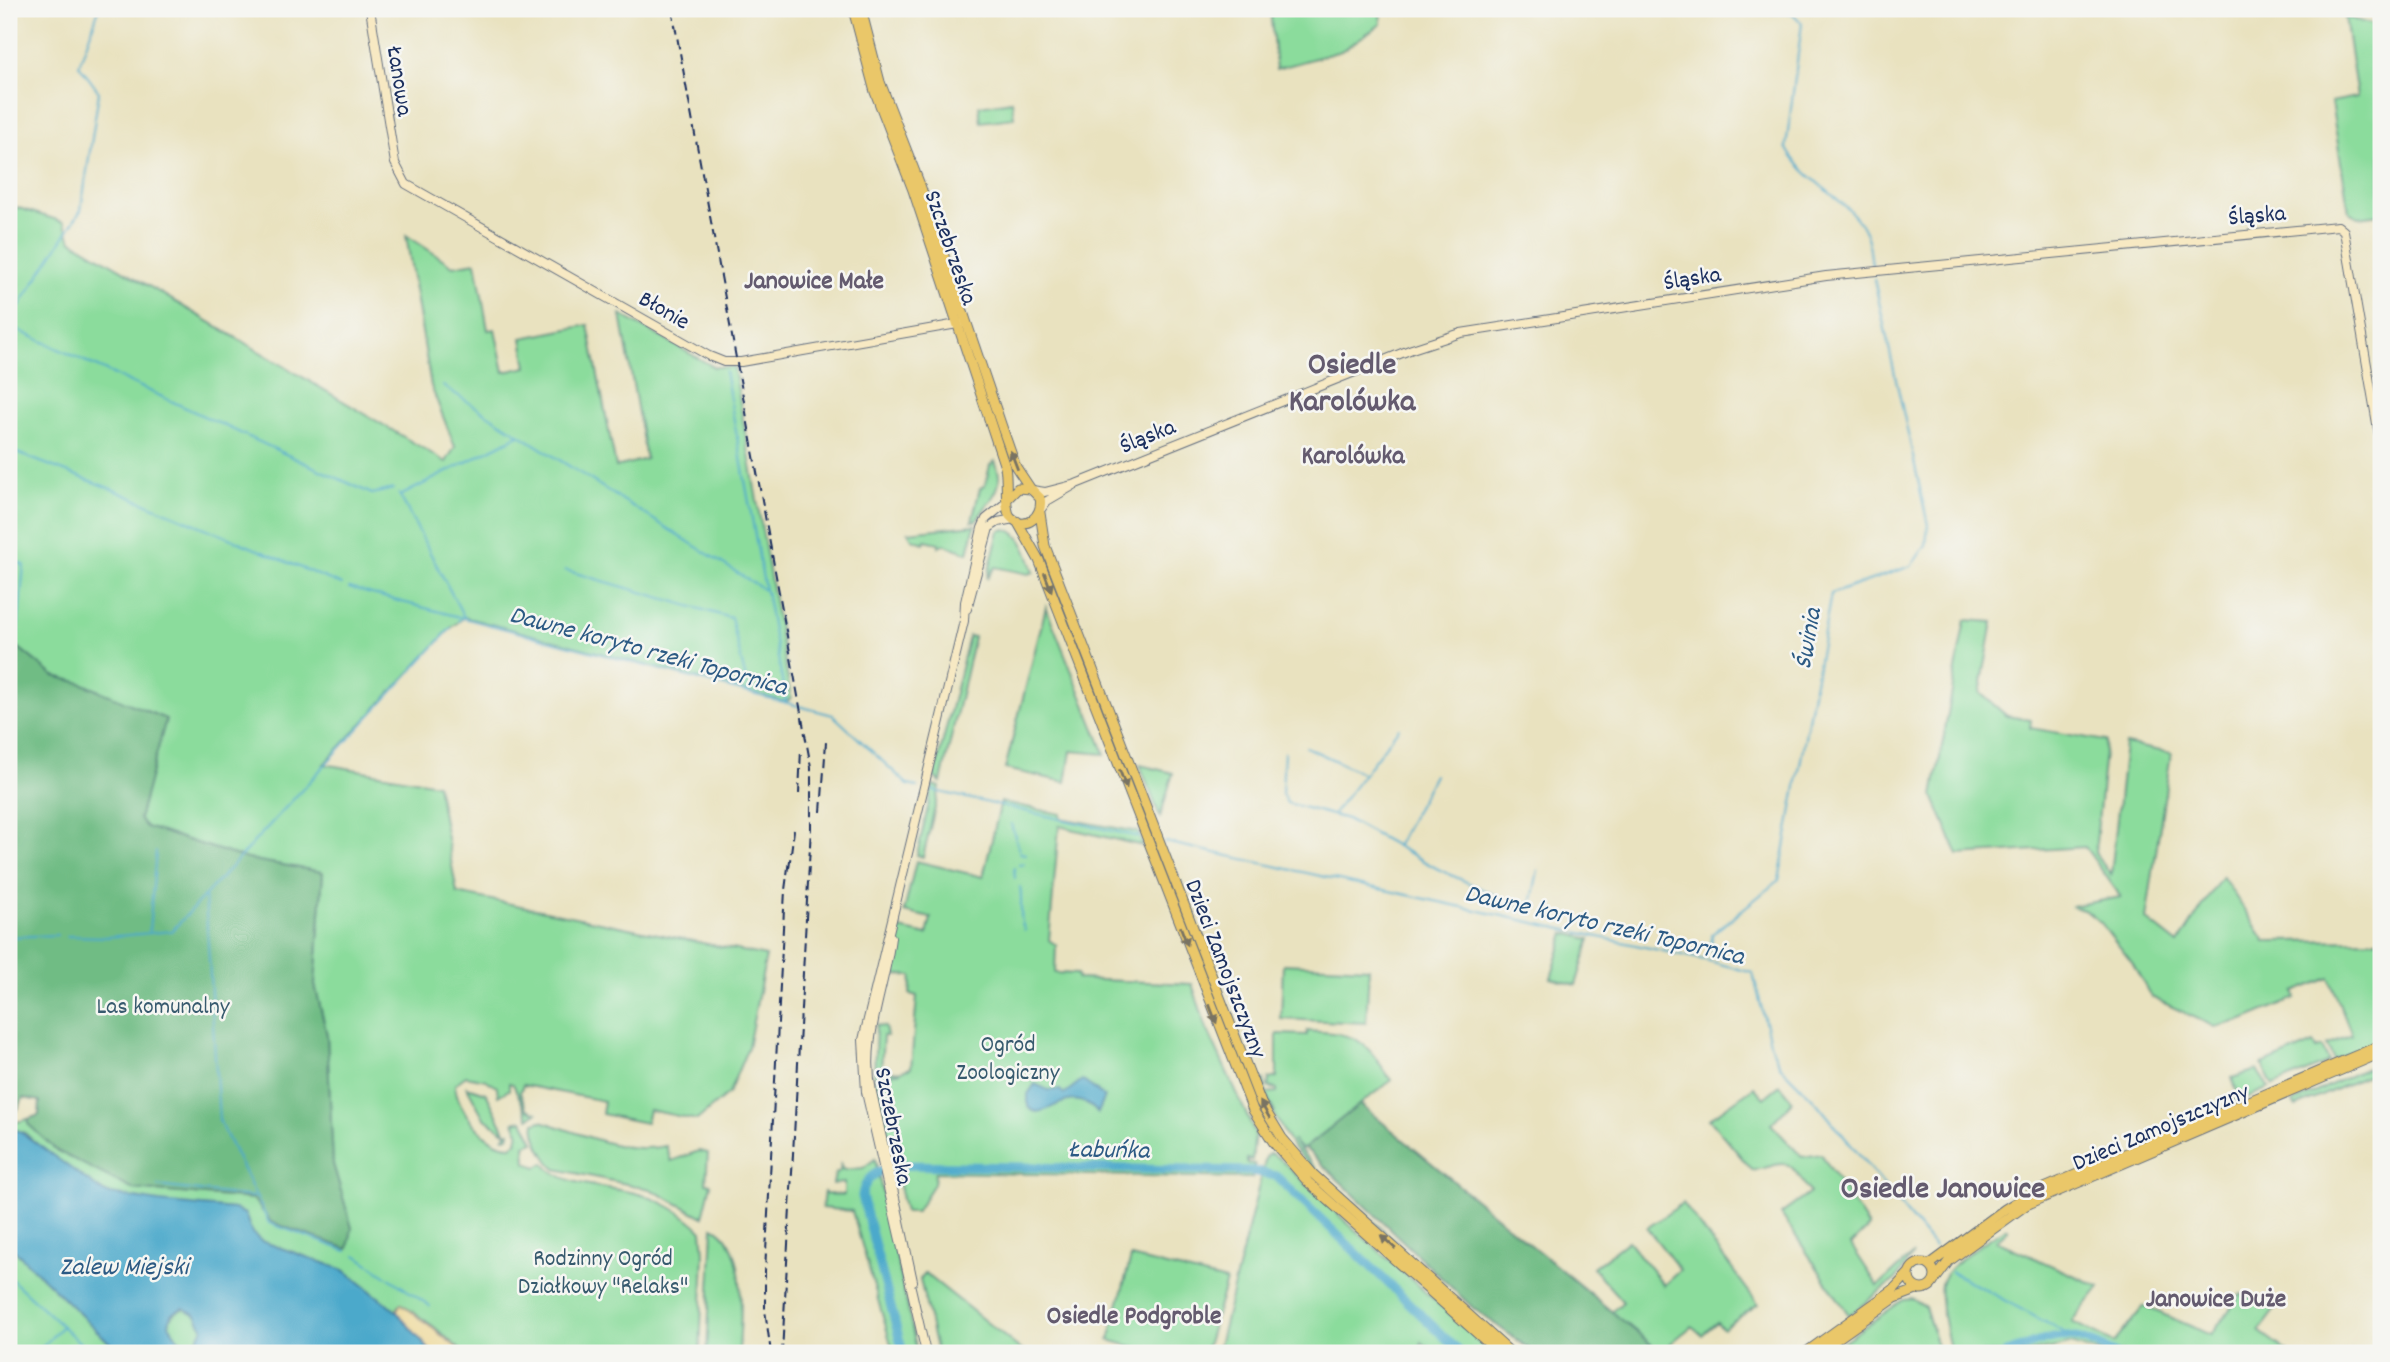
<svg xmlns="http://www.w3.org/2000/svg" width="2390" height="1362" viewBox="0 0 2390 1362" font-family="Dekko,sans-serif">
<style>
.green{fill:#8bdc9c;stroke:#53867d;stroke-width:2}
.forest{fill:#70bc84;stroke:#467671;stroke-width:2}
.sand{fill:#eeda9e;stroke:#84847e;stroke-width:2}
.water{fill:#4ca9cb;stroke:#346c94;stroke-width:2;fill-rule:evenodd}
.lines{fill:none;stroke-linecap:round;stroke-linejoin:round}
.stream{stroke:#4ca9cb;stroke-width:2}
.river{stroke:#4ca9cb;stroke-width:9}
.secondary-casing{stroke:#636e80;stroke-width:10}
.primary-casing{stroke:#636e80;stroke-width:11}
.secondary{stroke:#f7e9c3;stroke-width:8}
.primary{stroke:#eac769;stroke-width:9}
.rail{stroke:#1b2f5e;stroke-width:2;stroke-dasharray:10 5;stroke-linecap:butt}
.oneway{fill:#787363}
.labels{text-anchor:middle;stroke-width:5;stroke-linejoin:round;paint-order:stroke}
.street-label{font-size:24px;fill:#1b2f5e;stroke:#f6f6f2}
.park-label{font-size:24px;fill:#375a6e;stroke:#f6f6f2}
.neighbourhood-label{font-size:26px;font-weight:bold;fill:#645b6f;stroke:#f6f6f2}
.water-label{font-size:26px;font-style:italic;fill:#2c5a84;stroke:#f6f6f2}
.district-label{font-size:32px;font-weight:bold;fill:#645b6f;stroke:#f6f6f2}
</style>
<rect width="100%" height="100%" fill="#f6f6f2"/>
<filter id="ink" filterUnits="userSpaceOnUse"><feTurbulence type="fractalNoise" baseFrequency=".0143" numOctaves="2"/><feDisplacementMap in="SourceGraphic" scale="14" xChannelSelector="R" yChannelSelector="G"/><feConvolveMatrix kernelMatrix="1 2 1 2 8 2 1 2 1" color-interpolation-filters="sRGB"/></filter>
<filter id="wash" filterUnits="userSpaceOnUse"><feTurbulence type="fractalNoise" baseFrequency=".00686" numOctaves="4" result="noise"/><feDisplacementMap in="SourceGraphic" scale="28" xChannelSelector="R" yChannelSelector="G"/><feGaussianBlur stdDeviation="1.57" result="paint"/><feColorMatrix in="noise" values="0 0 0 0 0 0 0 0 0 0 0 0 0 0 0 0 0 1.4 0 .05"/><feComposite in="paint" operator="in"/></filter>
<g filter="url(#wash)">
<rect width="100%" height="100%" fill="#e9e2bf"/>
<path class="green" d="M1270 9H1380L1381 24 1341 51 1276 69Z
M2345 17 2381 27V214L2358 217 2349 212 2331 102 2357 97Z
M1012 101 1014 118 981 122 979 106Z
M9 205 64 222 71 240 446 462 455 447 431 386 406 235 453 266 476 262 488 330 495 329 504 372 527 367 522 338 588 325 616 467 646 459 621 315 714 367H734L791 698 786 702 464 617 451 628 324 764 437 784 457 893 766 956 748 1047 729 1093 697 1120 649 1110 646 1123 602 1114 604 1101 523 1085 520 1093 527 1109 537 1113 529 1118 513 1084 509 1083V1090L498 1096 497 1087 486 1080 466 1076 455 1084C456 1108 485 1146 511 1146L517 1141 519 1132 514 1122 523 1120 534 1142 525 1145 526 1163 537 1167 544 1163C562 1187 606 1186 635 1193 659 1199 685 1213 702 1231L704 1253 700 1353H464L433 1326 401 1304 396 1311 393 1309 344 1270 261 1241 252 1233 245 1214 234 1209C199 1205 137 1206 106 1193 77 1180 46 1154 24 1132L9 1133V1124L28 1119V1124L132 1189 253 1199 271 1222 348 1248 352 1228 333 1164 327 1035 315 985 323 872 247 859 146 827 139 819 165 719 81 683 54 676 9 640Z
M995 461C1007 489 990 498 977 520L972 521 980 488 985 486 990 465Z
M975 525 968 553 943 544 939 547V543L925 540 924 543 912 539 908 532Z
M1006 529C1023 533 1029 557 1034 572L1029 574 995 567 987 579 999 531Z
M1046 607 1105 754 1071 751 1066 782 1005 769Z
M1965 620 1993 622 1980 693 2007 716 2031 720 2030 728 2106 741 2095 853 2111 875 2125 744 2171 753 2146 919 2178 944 2222 876 2265 941 2381 940V1040L2334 1060 2327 1045 2352 1035 2329 978 2294 992 2296 998 2243 1020 2215 1027 2151 997 2133 964 2101 923 2086 911 2071 906 2121 897 2085 847 1958 855 1933 796Z
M969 636 974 637 941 782 934 777Z
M1140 765 1173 773 1160 817Z
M933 785 940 787 923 857 917 855Z
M1001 802 1061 814V818L1138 832 1143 846 1059 826 1049 940 1056 945 1055 973 1077 974 1078 979 1192 984 1207 1029 1255 1133 1252 1160 1247 1159V1163L1255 1164 1252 1178 935 1172 934 1184 916 1212H905L874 1080 911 1068 917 996 910 994 912 976 890 974 900 929 927 935 931 918 904 912 916 861 983 877Z
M1565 933 1590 939 1576 985 1551 978Z
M1283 964 1369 968 1366 1023 1281 1019Z
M876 1025 885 1027 887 1036H883L881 1070 901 1072 874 1077Z
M1307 1031C1359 1034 1362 1037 1391 1080L1305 1148 1301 1149 1292 1140 1315 1168 1397 1242 1312 1169 1291 1145 1258 1086V1083L1275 1113 1260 1082 1264 1080 1266 1093 1277 1092V1089L1268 1087 1269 1079 1277 1077V1034L1307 1035Z
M2314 1043 2317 1049 2322 1047 2329 1062 2273 1086 2262 1065Z
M2381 1061 2380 1070 2296 1107 2293 1103Z
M2257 1070 2269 1088 2229 1105 2228 1102 2239 1098 2232 1078Z
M1780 1085 1793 1101 1771 1124 1802 1157 1821 1154 1869 1227 1851 1245 1878 1286 1913 1254 1896 1279 1849 1315 1781 1214 1810 1193C1787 1158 1792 1160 1753 1171L1709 1119 1754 1087 1764 1098Z
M467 1087 486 1093 506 1133 510 1132 509 1136 504 1137 506 1133 484 1118Z
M541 1121C581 1133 624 1155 666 1146L671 1161 699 1151 708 1153 706 1183 711 1184 703 1217 650 1189 556 1169C546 1161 532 1136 535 1123Z
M1270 1153 1279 1158 1344 1220 1494 1353H1435L1422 1342 1419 1353H1217L1266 1157Z
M875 1159 915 1342 917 1353H866L893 1351 852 1211 822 1208 824 1191 825 1194 844 1195V1183L833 1184 835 1174 840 1171 841 1162 843 1170 863 1168Z
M1683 1203 1758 1304 1723 1329 1717 1322 1702 1335 1692 1326 1660 1352 1611 1312 1623 1302 1593 1268 1628 1241 1664 1285 1680 1270 1647 1228Z
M713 1227C750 1244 740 1319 739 1353H707Z
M2006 1228 2008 1230 1996 1241 2100 1287 2072 1322 2114 1343 2144 1306 2211 1335 2241 1294 2276 1308 2259 1331 2289 1353H2100L2070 1344 2026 1353H1951C1947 1336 1938 1299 1941 1284 1946 1264 1989 1239 2006 1228Z
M9 1245 120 1353H9Z
M1131 1257 1226 1281 1205 1353H1156L1109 1340Z
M925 1273 1025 1353H937L920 1279Z
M1912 1299 1925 1307 1939 1353H1827L1903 1300Z
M169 1326a17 17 0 1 1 34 0a17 17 0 1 1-34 0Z"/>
<path class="forest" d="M9 640 54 676 81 683 166 719 139 819 146 827 247 859 323 872 315 985 327 1035 333 1164 352 1228 348 1249 271 1222 253 1199 132 1189 57 1151 28 1124V1119L39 1115 40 1101 23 1098 18 1109 9 1115Z
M1360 1104 1662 1353H1535L1473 1308 1305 1148Z"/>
<path class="sand" d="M401 1303 464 1353H432L396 1311Z"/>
<path class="water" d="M1082 1080 1105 1097 1098 1113C1067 1079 1045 1126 1028 1107V1094L1035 1084 1048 1090H1060L1064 1094Z
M18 1130 105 1193 159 1202 234 1209 245 1214 252 1233 261 1241 344 1270 396 1311 432 1353H120L9 1245V1133ZM183 1308 196 1315 203 1328 197 1340 191 1343 179 1340 169 1325 171 1314Z"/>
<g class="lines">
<path class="stream" d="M1569 9 1791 13
M1794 9 1793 14 1802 23 1786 147C1803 181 1852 201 1865 232 1870 241 1870 254 1872 265
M9 322 81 210 99 92 79 65 99 9
M9 326 372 494 393 489
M725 371 765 590
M443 386 766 591 786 702
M9 450 109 488 342 585
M399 494 464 617 458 621
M402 495 519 435
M9 559 24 565 9 718
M565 570 731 618 749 692
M349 588 833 715 908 785 917 787
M1306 747 1362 773
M1284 752 1282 794 1287 803 1347 819 1438 869 1530 911
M931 790 1140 837
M1334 813 1399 728
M1011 824 1020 853 1026 854
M1165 842 1709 961 1753 973 1771 1046 1780 1066 1816 1102 1934 1247
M1397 845 1434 775
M1019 865 1024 864
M1014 868 1015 878
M1020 887C1023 900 1018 919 1025 930
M205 895 219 1120 269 1223 347 1251
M1530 910 1538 870
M149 931 156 852
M67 936 107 937 172 931 451 628
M9 937 57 935
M1711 951 1712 934 1779 880 1831 594 1911 566 1926 545 1928 525 1874 279
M157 1186 254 1197
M356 1255 430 1306
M1952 1272 2069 1335
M9 1277 91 1353
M37 1353 62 1326"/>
<path class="river" d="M903 1353 862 1196C865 1173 884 1168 904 1165L1252 1171 1276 1176 1461 1353
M2006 1353C2058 1336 2064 1327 2114 1353"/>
</g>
</g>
<g filter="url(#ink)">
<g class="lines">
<defs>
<path id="secondary" d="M370 9 395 163 406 184 709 356 724 362H741L963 323
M1032 490 1045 492 1076 484 1412 349 1461 333 1826 276 2338 226 2344 231 2381 447
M1041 509 1047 501 1076 484
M967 609 989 528 998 522 1014 519
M891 937C885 990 861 1038 872 1092L913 1281
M926 1353 866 1092 863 1040 964 621 965 602 982 528 986 519 1007 502"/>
<path id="primary" d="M853 9 875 92 913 190 1005 467C1008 480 1004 508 1010 516 1024 533 1044 516 1040 498L1031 489 1018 488 1007 499
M861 9 880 82 920 185 1002 427 1016 467 1030 488
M1040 513 1045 546 1261 1103 1282 1138 1313 1174 1511 1353
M1017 521 1039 560 1253 1110 1274 1143 1308 1182 1499 1353
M1909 1276a13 13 0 1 1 26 0a13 13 0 1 1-26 0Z
M1929 1265 2005 1209 2028 1195 2381 1045
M1934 1281 1949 1261 2026 1205 2381 1053
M1805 1353 1893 1290 1909 1273
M1817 1353 1895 1298 1919 1289"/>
</defs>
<use href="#secondary" class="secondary-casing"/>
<use href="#primary" class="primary-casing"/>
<use href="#secondary" class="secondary"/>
<use href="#primary" class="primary"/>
<path class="rail" d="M672 9 811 767V828L782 1353
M799 794 801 749
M821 812 826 742
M789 868 794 830
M771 1353 765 1310V1271L785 890 789 860"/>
</g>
<defs><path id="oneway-solid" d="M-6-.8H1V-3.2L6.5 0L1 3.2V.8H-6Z" transform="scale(1.75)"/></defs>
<g class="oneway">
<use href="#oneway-solid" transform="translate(1014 460) rotate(-111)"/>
<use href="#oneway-solid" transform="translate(1048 582) rotate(69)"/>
<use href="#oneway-solid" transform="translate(1123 779) rotate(69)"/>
<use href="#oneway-solid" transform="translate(1184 936) rotate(69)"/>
<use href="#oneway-solid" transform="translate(1213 1014) rotate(69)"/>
<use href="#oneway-solid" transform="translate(1265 1110) rotate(-120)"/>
<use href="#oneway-solid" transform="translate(1388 1242) rotate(-138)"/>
</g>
</g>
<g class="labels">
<g class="street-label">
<text transform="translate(401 81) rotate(81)" y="8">Łanowa</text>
<text transform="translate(2257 214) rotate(-5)" y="8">Śląska</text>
<text transform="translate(952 247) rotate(71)" y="8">Szczebrzeska</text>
<text transform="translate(1692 277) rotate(-9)" y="8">Śląska</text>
<text transform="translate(665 309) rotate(30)" y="8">Błonie</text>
<text transform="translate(1147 435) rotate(-22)" y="8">Śląska</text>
<text transform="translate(1227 968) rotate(69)" y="8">Dzieci Zamojszczyzny</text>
<text transform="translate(895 1126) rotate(79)" y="8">Szczebrzeska</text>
<text transform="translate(2160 1126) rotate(-23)" y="8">Dzieci Zamojszczyzny</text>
</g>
<g class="park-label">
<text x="163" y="1013">Las komunalny</text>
<text x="1008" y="1051">Ogród<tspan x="1008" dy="28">Zoologiczny</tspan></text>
<text x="603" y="1265">Rodzinny Ogród<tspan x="603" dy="28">Działkowy "Relaks"</tspan></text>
</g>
<g class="neighbourhood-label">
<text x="814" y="288">Janowice Małe</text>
<text x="1353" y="463">Karolówka</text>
<text x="2216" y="1306">Janowice Duże</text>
<text x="1134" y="1323">Osiedle Podgroble</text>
</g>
<g class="water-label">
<text transform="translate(1806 638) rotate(-80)" y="9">Świnia</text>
<text transform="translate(649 649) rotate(15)" y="9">Dawne koryto rzeki Topornica</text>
<text transform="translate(1605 923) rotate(13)" y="9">Dawne koryto rzeki Topornica</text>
<text transform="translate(1109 1148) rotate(1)" y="9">Łabuńka</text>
<text x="124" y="1274">Zalew Miejski</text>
</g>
<g class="district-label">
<text x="1352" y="373">Osiedle<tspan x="1352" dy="37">Karolówka</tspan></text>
<text x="1943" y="1197">Osiedle Janowice</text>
</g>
</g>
<rect width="2390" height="1362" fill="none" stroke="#f6f6f2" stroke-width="35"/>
</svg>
